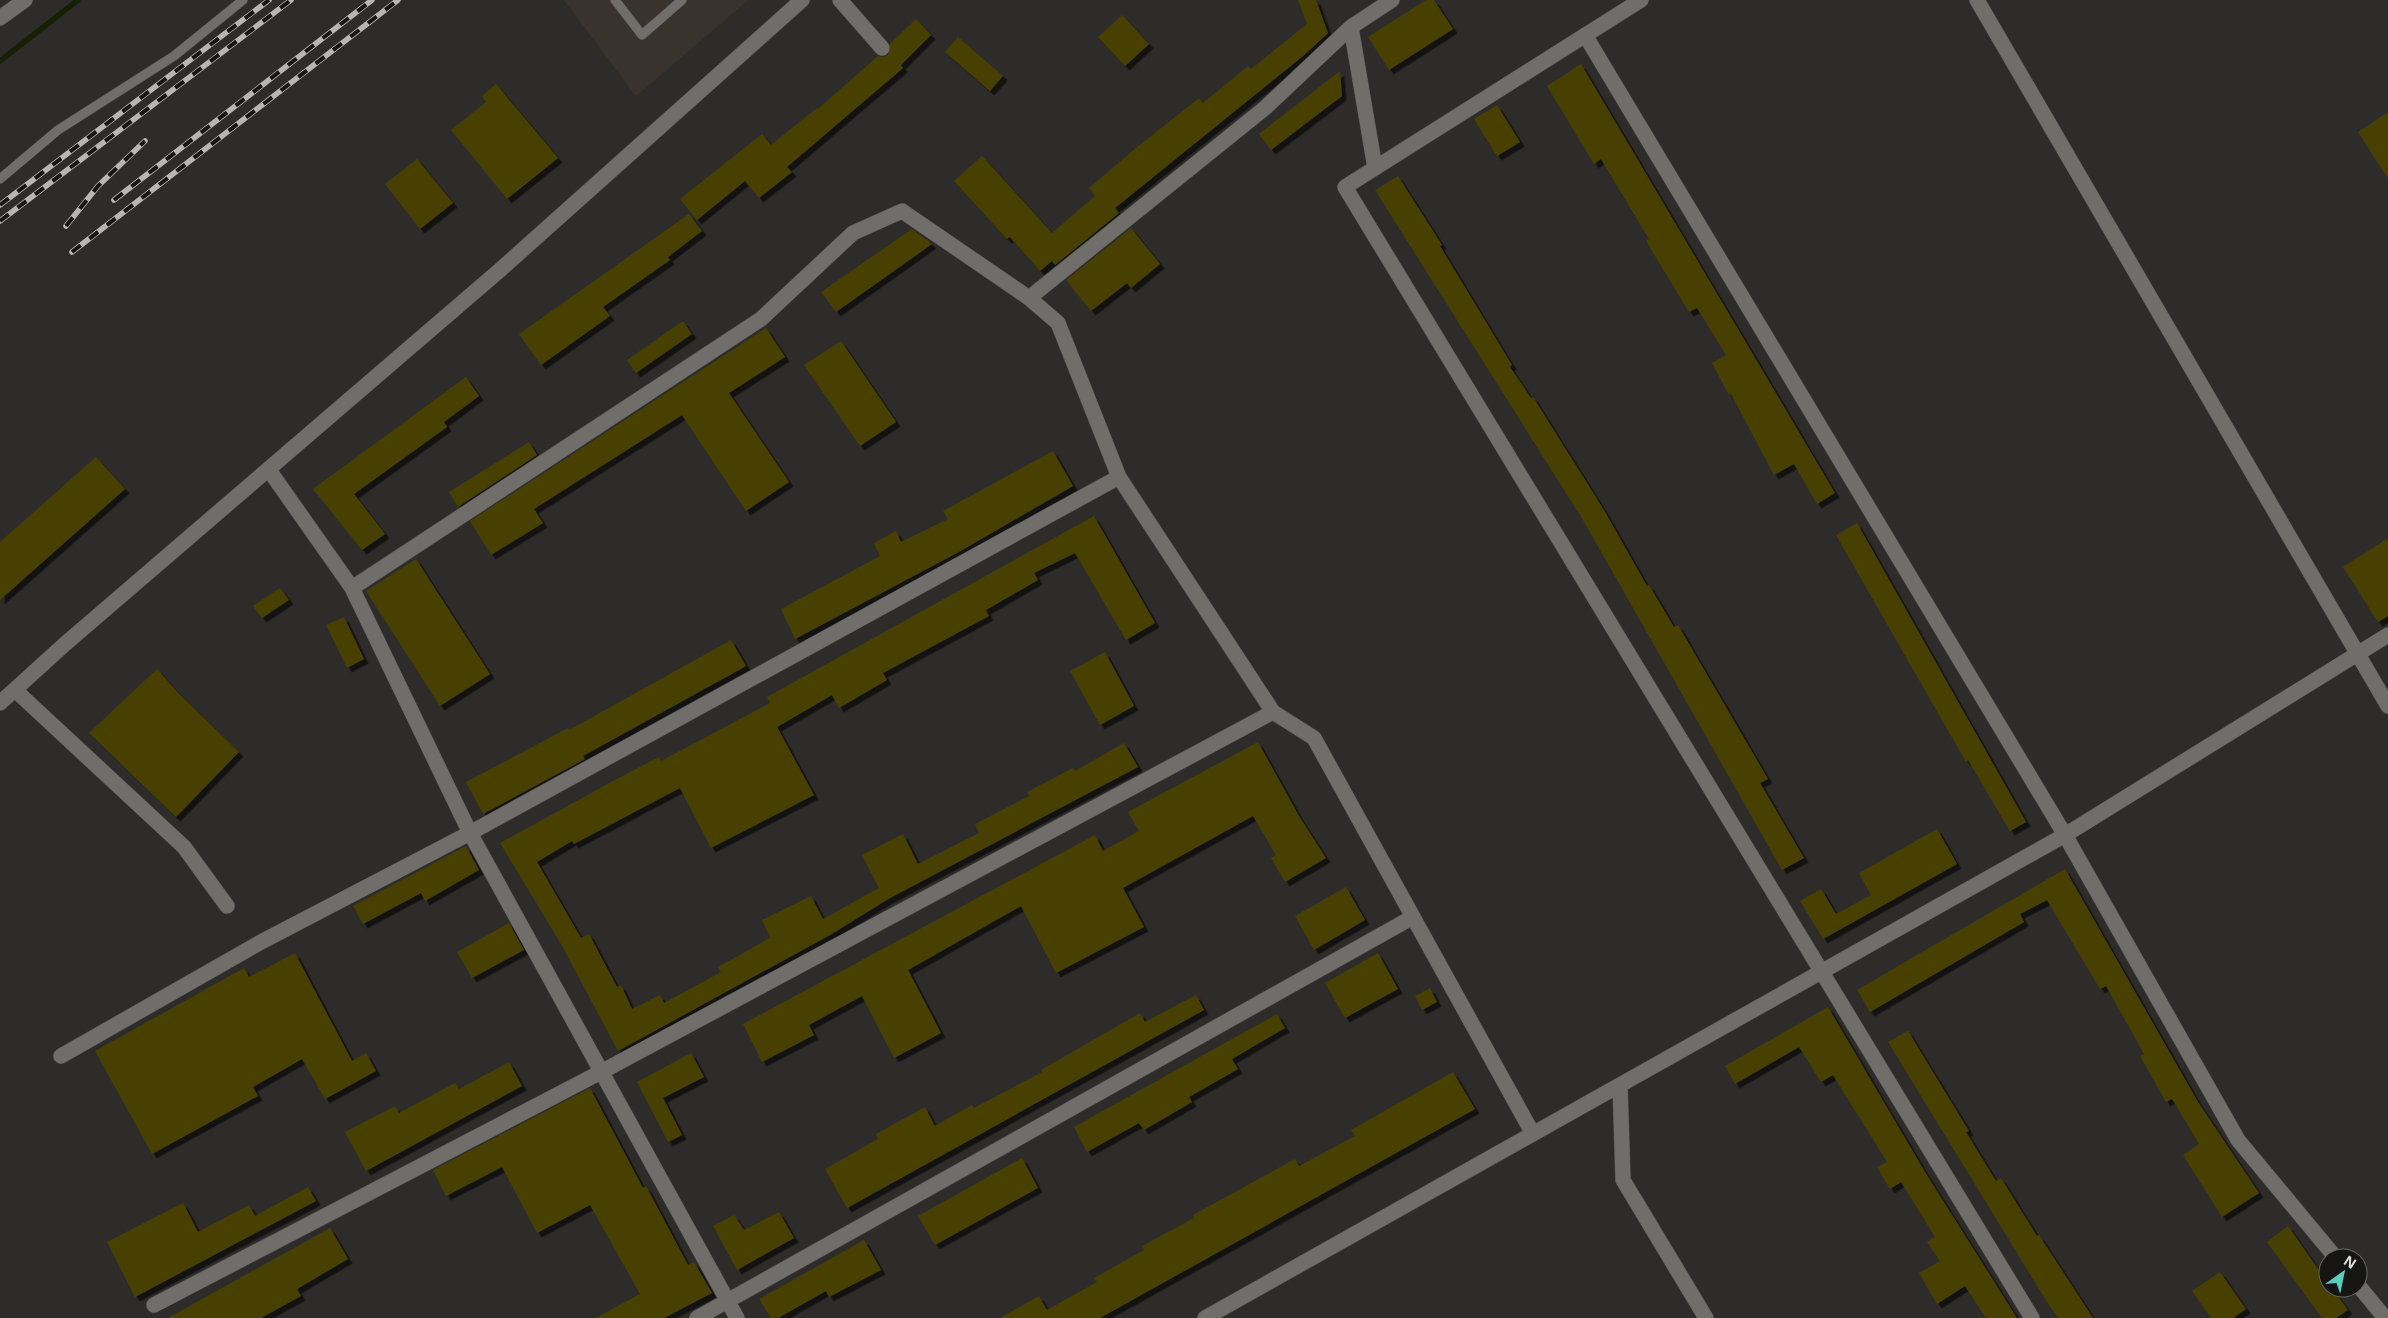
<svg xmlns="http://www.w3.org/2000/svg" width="2388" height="1318" viewBox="0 0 2388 1318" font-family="'Noto Sans',sans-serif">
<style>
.built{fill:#38342d}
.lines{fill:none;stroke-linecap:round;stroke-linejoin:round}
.stream{stroke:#182003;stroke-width:5.5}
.building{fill:#474104;filter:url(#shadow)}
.service-casing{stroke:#4b4a48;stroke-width:10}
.minor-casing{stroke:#4b4a48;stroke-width:16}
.secondary-casing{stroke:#4b4a48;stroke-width:16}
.service{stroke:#6f6e6b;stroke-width:9}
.minor{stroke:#6f6e6b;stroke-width:15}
.secondary{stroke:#6f6e6b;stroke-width:15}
.rail-casing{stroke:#b7b6b5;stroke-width:5.5}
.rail{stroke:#151514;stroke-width:4;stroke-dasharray:11;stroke-linecap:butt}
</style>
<defs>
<filter id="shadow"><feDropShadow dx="4.5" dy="4.5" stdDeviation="0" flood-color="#0009"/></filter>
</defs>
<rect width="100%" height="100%" fill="#2e2c2a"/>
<path class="built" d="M564 0H748L636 96Z"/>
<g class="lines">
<path class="stream" d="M0 61 78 0"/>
</g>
<path class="building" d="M1298 0H1316L1328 33 1303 56 1115 208 1119 213 1055 265 1052 261 1040 271 1010 237 1007 239 954 181 982 156 1052 233 1095 196 1089 188 1136 148 1199 98 1203 103 1248 66 1251 69 1307 24Z
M1426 0H1434L1453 29 1389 70 1368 37Z
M1122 15 1149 44 1125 66 1098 37Z
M916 19 931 35 901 65 903 68 787 167 792 172 759 198 745 181 697 220 680 199 762 134 771 145 817 108 818 109 878 56 883 57 888 55 890 44Z
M958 37 1003 76 990 91 945 52Z
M1581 64 1835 493 1817 504 1794 464 1774 475 1731 394 1729 395 1712 363 1726 355 1697 308 1689 312 1646 241 1649 239 1601 159 1594 164 1547 86Z
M1340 71 1342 96 1271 150 1259 134Z
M496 84 558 158 507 199 451 130 486 102 482 96Z
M1497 105 1520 142 1497 156 1474 119Z
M2388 112V179L2358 132Z
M417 159 453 203 420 229 385 184Z
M1398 176 1442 245 1440 246 1512 365 1510 367 1531 398 1533 397 1604 510 1647 586 1649 585 1674 627 1678 625 1768 779 1760 783 1804 858 1782 870 1583 520 1375 190Z
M689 214 702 231 668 257 670 260 603 307 610 316 541 365 519 334Z
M1131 228 1160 264 1131 288 1127 283 1091 311 1066 280Z
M912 229 932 244 836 312 821 292Z
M683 321 692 334 636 373 627 360Z
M766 328 785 357 729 393 789 482 746 511 682 415 534 509 543 523 491 555 470 521Z
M841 341 896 422 860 446 804 365Z
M466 377 479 396 444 422 447 427 354 494 385 534 362 550 313 489Z
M529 442 537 455 458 507 449 492Z
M1053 451 1073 486 957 553 795 639 781 609 880 556 874 543 896 531 901 542 948 519 943 511Z
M96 457 125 489 0 600V542Z
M1094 516 1155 623 1126 640 1075 553 1034 573 1038 580 986 610 989 616 883 673 887 680 839 708 832 695 777 727 814 795 711 848 680 788 574 844 572 841 537 862 581 938 589 934 617 987 621 985 632 1009 660 995 664 1003 721 972 718 967 770 938 762 920 811 896 823 919 879 888 862 855 903 834 918 864 979 833 975 824 1029 796 1027 792 1073 768 1075 771 1124 743 1138 767 890 898 830 935 618 1051 561 944 500 843 613 781 659 757 661 761 770 703 767 697Z
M1857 523 2026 822 2010 831 1968 760 1966 762 1836 535Z
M2388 538V616L2378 622 2343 567Z
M416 559 490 674 440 706 366 591Z
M280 588 289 600 262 618 253 606Z
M344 617 364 659 347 668 326 625Z
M731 640 746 666 583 756 585 759 483 814 466 782 568 728 569 730Z
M1105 652 1134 706 1100 725 1070 671Z
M157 669 179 694 239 752 176 817 89 733Z
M1258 742 1299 816 1326 858 1285 882 1271 858 1276 855 1253 816 1123 888 1144 927 1056 973 1021 906 908 970 941 1033 894 1058 862 996 809 1025 814 1035 762 1062 743 1024 1095 835 1103 851 1139 831 1128 812Z
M1937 829 1957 864 1823 939 1800 901 1821 889 1836 914 1871 895 1859 873Z
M466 846 479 870 425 901 421 893 363 924 353 906Z
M2065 869 2198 1102 2259 1193 2222 1217 2183 1155 2199 1144 2172 1099 2166 1102 2140 1056 2144 1054 2106 986 2100 989 2047 900 2020 914 2024 922 1870 1012 1857 990Z
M1346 887 1365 920 1314 950 1295 916Z
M509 923 524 950 472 978 457 952Z
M295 953 352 1061 366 1053 376 1071 325 1099 302 1059 253 1087 258 1096 152 1154 95 1051 244 968 249 977Z
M1378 953 1398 989 1345 1018 1325 983Z
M1430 988 1437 1002 1422 1010 1415 996Z
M1196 995 1204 1010 847 1208 825 1169 878 1139 876 1134 925 1107 935 1126 972 1105 974 1108 1042 1072 1041 1070 1140 1013 1145 1022Z
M1828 1007 1925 1172 2017 1318H1986L1965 1286 1937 1304 1919 1273 1940 1261 1927 1242 1935 1237 1901 1182 1890 1189 1877 1167 1887 1162 1833 1075 1821 1082 1799 1047 1735 1084 1725 1066Z
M1277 1014 1285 1028 1232 1059 1238 1069 1189 1097 1192 1102 1144 1130 1139 1123 1087 1152 1074 1127Z
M1908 1031 1969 1131 1966 1132 1996 1181 2001 1178 2037 1236 2039 1235 2093 1318H2058L2047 1302 1888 1042Z
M691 1053 704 1077 663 1098 682 1135 668 1142 637 1082Z
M509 1062 522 1086 366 1171 345 1132 395 1106 399 1113 455 1083 459 1089Z
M1453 1072 1475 1109 1100 1318H1000L1039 1296 1047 1310 1097 1282 1094 1278 1144 1250 1142 1246 1194 1218 1193 1215 1295 1159 1299 1166 1355 1136 1351 1130Z
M590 1088 643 1188 646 1186 688 1265 694 1262 712 1293 664 1318H596L640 1294 590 1205 537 1233 502 1167 446 1196 433 1170Z
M1022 1158 1038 1188 935 1245 918 1216Z
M308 1187 316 1201 135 1297 107 1242 183 1203 198 1232 249 1205 255 1216Z
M779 1212 794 1238 737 1270 713 1226 734 1215 744 1230Z
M2288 1226 2328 1283V1288H2332L2348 1310 2336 1318H2322L2267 1242Z
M330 1228 348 1259 297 1289 301 1296 261 1318H168Z
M864 1240 881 1270 829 1297 826 1291 778 1318H771L759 1299Z
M2220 1272 2246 1309 2233 1318H2211L2192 1291Z"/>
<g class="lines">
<defs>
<path id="service" d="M615 0 642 35 682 0
M0 179 58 130 174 56 243 0"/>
<path id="minor" d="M840 0 882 48
M1641 0 1345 187 2032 1318
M1977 0 2388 706
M0 18 25 0
M1351 27 1375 168
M1585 35 2065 835 2238 1140 2336 1258
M1029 298 1265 108 1351 27 1392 0
M269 470 352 588 470 833 737 1318
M352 588 761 319 853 233 902 211 1029 298 1058 323 1119 477 1273 712 1314 738 1533 1134
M15 690 184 847 227 906
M61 1056 261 942 470 833 1119 477
M1620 1085 1623 1180 1706 1318
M2358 1285 2385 1318
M154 1305 601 1072 1273 712
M697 1318 1413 917
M1205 1318 2065 835 2388 635"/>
<path id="secondary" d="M0 703 65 644 500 270 802 0"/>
</defs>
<use href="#service" class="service-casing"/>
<use href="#minor" class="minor-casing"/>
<use href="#secondary" class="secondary-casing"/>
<use href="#service" class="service"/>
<use href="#minor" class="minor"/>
<use href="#secondary" class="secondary"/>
<defs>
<path id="rail" d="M114 200 372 0
M0 205 269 0
M0 221 291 0
M66 226 98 186 145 141
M72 252 398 0"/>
</defs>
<use href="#rail" class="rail-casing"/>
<use href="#rail" class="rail"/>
</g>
<g transform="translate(2343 1273) rotate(33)"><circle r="24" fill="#151514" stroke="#676665"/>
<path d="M0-4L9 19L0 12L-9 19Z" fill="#5acebd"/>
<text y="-8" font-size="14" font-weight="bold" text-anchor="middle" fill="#e1e0df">N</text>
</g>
</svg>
